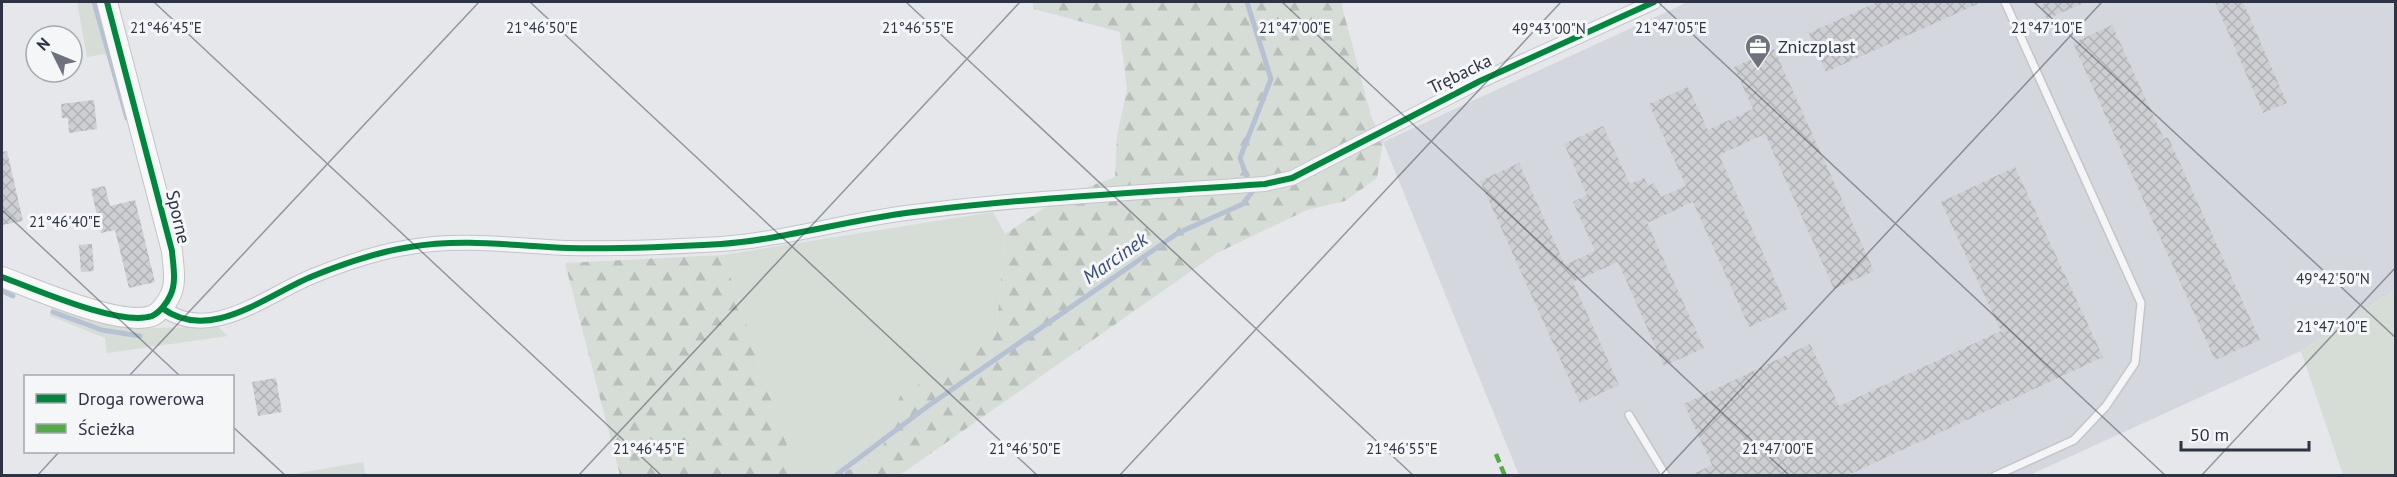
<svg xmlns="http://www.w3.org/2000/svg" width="2397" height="477" viewBox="0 0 2397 477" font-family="'PT Sans',sans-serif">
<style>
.built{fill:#d4d7dd}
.grass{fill:#d6ddd6}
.forest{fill:url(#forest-firs)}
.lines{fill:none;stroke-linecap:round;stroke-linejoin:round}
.stream{stroke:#b6c2d3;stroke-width:5}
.building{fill:url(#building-cross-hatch)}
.lane-casing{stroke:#c3c5c8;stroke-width:10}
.street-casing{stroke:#c3c5c8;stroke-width:16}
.secondary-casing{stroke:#c3c5c8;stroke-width:22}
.lane{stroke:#f5f5f7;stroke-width:7}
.street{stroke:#f5f5f7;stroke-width:14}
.secondary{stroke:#f8f8f8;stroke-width:20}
.quiet{stroke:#54ac47;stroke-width:4.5;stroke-dasharray:9 4.5;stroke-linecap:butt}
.cycleway-casing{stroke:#f4f6f8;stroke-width:10}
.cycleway{stroke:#00873e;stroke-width:6}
.ticks{fill:none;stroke:#2d3343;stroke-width:1.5;stroke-opacity:0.45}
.labels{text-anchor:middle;stroke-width:6;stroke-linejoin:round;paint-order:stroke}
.poi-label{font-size:18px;fill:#2d3343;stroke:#f4f6f8;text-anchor:start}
.street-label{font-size:18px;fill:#2d3343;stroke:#f4f6f8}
.water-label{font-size:20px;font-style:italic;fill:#395075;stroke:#f4f6f8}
.ticks-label{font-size:15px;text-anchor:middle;fill:#2d3343;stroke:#f4f6f8;stroke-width:6;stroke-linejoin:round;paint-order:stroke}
</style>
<defs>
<pattern id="forest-firs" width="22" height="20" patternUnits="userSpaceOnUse" patternTransform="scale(1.5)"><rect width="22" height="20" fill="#d6ddd6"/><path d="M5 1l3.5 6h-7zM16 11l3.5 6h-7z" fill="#b8beb9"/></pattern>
<pattern id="building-cross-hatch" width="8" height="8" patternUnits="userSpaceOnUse" patternTransform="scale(1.5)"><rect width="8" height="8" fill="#cecfd2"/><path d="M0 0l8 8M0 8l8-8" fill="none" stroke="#b1b2b6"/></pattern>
</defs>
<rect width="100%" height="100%" fill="#e5e7ea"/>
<path class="built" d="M1688 2H2395V290L2301 351 2030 475H1519L1383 142Z"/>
<path class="grass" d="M77 2H97L113 56 103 54 87 57Z
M993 212 1005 234 999 304 993 339 901 396 880 455 835 475H797L723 255Z
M2395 290V475H2343L2301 351Z
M52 305 81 317 144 328 218 327 228 336 107 353 105 338 50 316Z
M363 462 366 475H287Z"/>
<path class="forest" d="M1033 2H1341L1371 116 1383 142 1377 178 1345 201 1307 210 1217 253 900 475 835 476 880 455 900 396 993 339 999 304 1005 234 1061 197 1115 177 1117 136 1127 89 1120 32 1034 9Z
M723 255 797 475H620L565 263Z"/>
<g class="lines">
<path class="stream" d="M94 2 127 118
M2 291 13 296
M53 312 102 330 140 336
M835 476 928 406 1178 233 1243 204 1252 192 1240 158 1271 79 1247 2"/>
</g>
<path class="building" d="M1878 2H1982L1826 72 1809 33Z
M2049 2H2086L2047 19 2041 5Z
M2215 2H2243L2287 103 2263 113Z
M2112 25 2164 139 2168 137 2260 340 2215 360 2073 43Z
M1774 49 1874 271 1834 289 1765 134 1719 155 1788 309 1749 327 1693 202 1647 223 1704 348 1664 366 1618 262 1573 282 1619 385 1580 403 1480 181 1519 163 1565 265 1595 251 1573 202 1587 195 1564 144 1603 126 1630 184 1644 178 1648 186 1654 183 1661 197 1686 186 1649 104 1688 87 1708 130 1753 109 1734 67Z
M94 100 97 129 69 133 68 118H62L61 104Z
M7 151 23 221 2 225V152Z
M2015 167 2103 357 1846 476H1689L1712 465 1684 404 1810 344 1839 406 2001 331 1941 202Z
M105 186 110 206 135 200 155 282 129 288 115 230 101 233 91 189Z
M92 244 94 271 81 272 79 245Z
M276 378 282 412 258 416 252 382Z"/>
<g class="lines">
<defs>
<path id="lane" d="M1629 415 1666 476
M1995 476 2074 440 2106 406 2135 363 2141 303 2005 2"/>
<path id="street" d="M162 308C210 344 268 294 313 276 345 263 377 252 410 247 462 238 517 246 568 248 619 249 670 247 721 244 788 239 854 218 922 211 1036 197 1151 192 1265 184L1292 178 1480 81 1654 2"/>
<path id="secondary" d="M2 277C35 289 120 327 152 316 159 313 167 303 170 296 177 283 173 265 172 251L107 2"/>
</defs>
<use href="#lane" class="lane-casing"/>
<use href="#street" class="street-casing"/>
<use href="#secondary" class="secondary-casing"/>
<use href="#lane" class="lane"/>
<use href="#street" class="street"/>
<use href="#secondary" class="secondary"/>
<path class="quiet" d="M1496 454 1505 476"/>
<defs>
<path id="cycleway" d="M2 277C35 289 120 327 152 316 159 313 167 303 170 296 177 283 173 265 172 251L107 2
M162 308C210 344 268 294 313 276 345 263 377 252 410 247 462 238 517 246 568 248 619 249 670 247 721 244 788 239 854 218 922 211 1036 197 1151 192 1265 184L1292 178 1480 81 1654 2"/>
</defs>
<use href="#cycleway" class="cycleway-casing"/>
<use href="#cycleway" class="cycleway"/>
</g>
<path class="ticks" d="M154 2 662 476M530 2 1038 476M906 2 1414 476M1282 2 1790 476M1658 2 2166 476M2034 2 2396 338M2 210 180 376M129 376 479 2M232 426 286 476M37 476 59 452M578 476 1020 2M1119 476 1561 2M1660 476 2102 2M2201 476 2396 267"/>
<defs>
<symbol id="office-pin" viewBox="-11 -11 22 30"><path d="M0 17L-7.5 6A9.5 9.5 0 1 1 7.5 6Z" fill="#6d727d" stroke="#f4f6f8"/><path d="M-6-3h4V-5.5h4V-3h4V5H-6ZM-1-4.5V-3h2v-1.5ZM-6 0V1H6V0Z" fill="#fff"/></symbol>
</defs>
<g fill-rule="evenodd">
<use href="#office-pin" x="1743" y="32" width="30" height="40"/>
</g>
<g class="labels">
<g class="poi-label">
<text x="1778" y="53">Zniczplast</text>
</g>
<g class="street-label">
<text transform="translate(1460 74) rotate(-26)" y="6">Trębacka</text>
<text transform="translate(178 217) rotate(77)" y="6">Sporne</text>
</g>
<g class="water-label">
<text transform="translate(1115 258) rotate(-35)" y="7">Marcinek</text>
</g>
</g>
<g class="ticks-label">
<text x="1671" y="33">21°47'05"E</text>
<text x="166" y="33">21°46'45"E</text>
<text x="542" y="33">21°46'50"E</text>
<text x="918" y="33">21°46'55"E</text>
<text x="1295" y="33">21°47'00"E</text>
<text x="2047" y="33">21°47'10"E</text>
<text x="1549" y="34">49°43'00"N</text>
<text x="65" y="227">21°46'40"E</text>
<text x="2333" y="284">49°42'50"N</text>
<text x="2332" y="332">21°47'10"E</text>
<text x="649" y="454">21°46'45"E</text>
<text x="1025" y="454">21°46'50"E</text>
<text x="1402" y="454">21°46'55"E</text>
<text x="1778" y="454">21°47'00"E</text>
</g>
<rect width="2397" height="477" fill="none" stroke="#2d3343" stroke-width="6"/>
<rect x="24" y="375" width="210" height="78" fill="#f4f6f8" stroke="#a4a8b0" stroke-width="1.5"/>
<rect x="36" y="394" width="30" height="9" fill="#00873e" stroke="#a4a8b0" stroke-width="1.5"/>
<text x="78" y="405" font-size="18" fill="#2d3343">Droga rowerowa</text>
<rect x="36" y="424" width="30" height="9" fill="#54ac47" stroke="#a4a8b0" stroke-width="1.5"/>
<text x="78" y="435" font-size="18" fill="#2d3343">Ścieżka</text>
<g transform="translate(54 54) rotate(313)"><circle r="28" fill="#f4f6f8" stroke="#a4a8b0" stroke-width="1.5"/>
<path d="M0-4.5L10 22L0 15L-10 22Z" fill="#6d727d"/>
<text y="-9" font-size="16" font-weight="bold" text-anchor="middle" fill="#2d3343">N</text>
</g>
<path d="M2181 441v9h128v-9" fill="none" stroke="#2d3343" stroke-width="3"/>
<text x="2190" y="441" font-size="18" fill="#2d3343" stroke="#f4f6f8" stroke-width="4.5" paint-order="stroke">50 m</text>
</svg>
